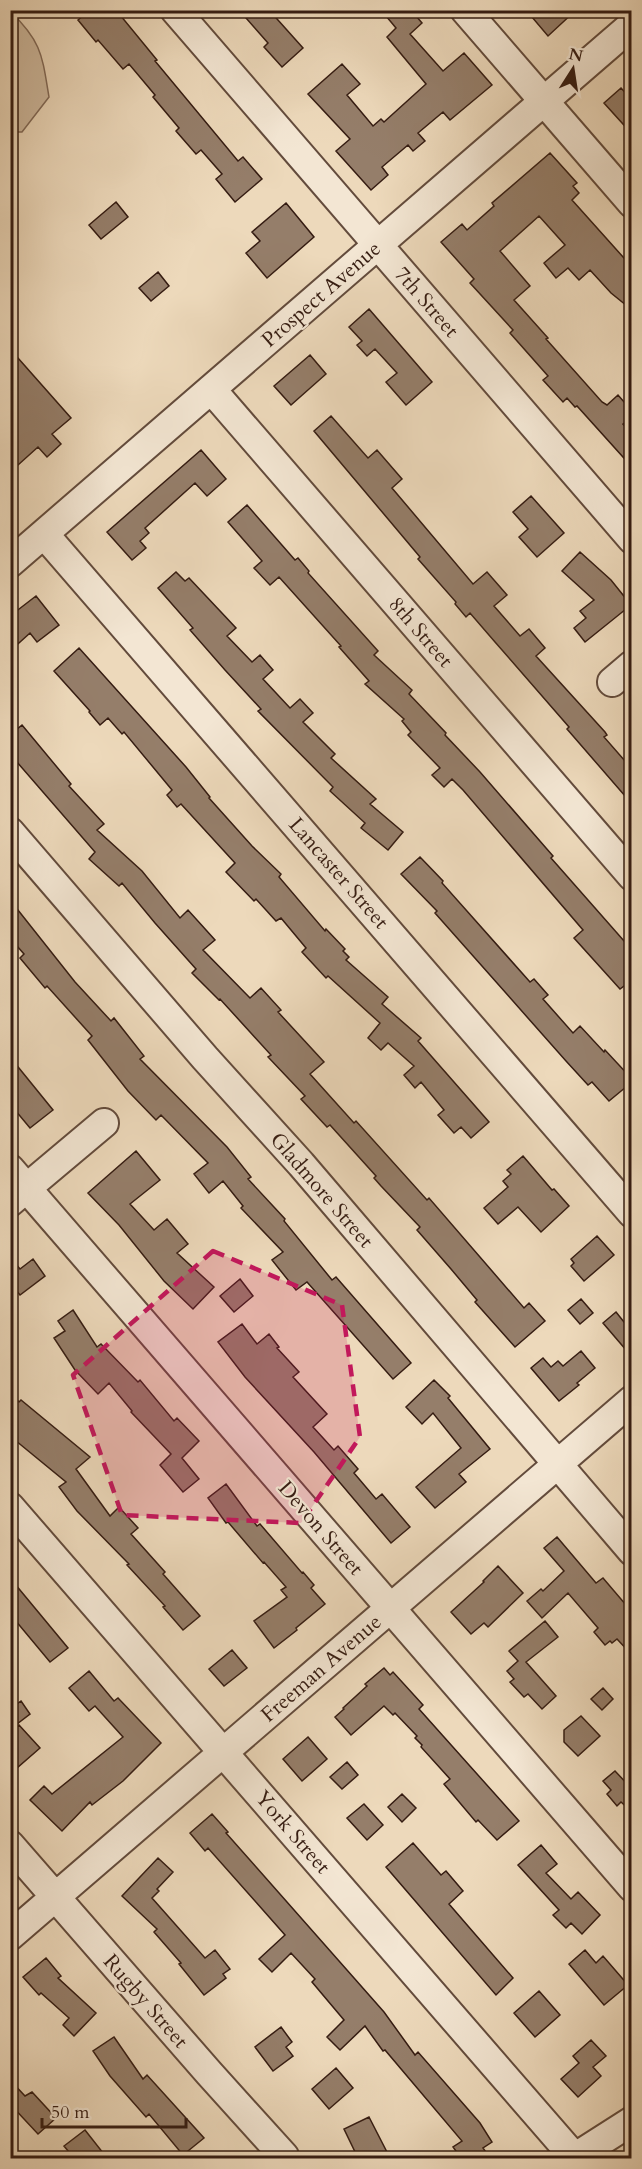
<svg xmlns="http://www.w3.org/2000/svg" width="642" height="2169" viewBox="0 0 642 2169" font-family="Cardo,serif">
<style>
.green{fill:#ceb99e;stroke:#826a58;stroke-width:1.5}
.building{fill:#957e6a;stroke:#351c12;stroke-width:1.5}
.lines{fill:none;stroke-linecap:round;stroke-linejoin:round}
.minor-casing{stroke:#634b3c;stroke-width:32}
.minor{stroke:#f3e6d3;stroke-width:28}
.marked{fill:#c2185b;fill-opacity:0.2;stroke:#c2185b;stroke-width:4.5;stroke-dasharray:12 8;stroke-linejoin:round}
.labels{text-anchor:middle;stroke-width:4.5;stroke-linejoin:round;paint-order:stroke}
.street-label{font-size:21px;fill:#351c12;stroke:#f3e6d3}
</style>
<rect width="100%" height="100%" fill="#edd9bb"/>
<filter id="stains"><feTurbulence type="fractalNoise" baseFrequency=".00333" numOctaves="4"/><feColorMatrix values="0 0 0 0 .2 0 0 0 0 .09 0 0 0 0 .02 0 0 0 .5 -.17"/></filter>
<radialGradient id="worn" r=".72"><stop offset=".6" stop-color="#630" stop-opacity="0"/><stop offset="1" stop-color="#630" stop-opacity=".3"/></radialGradient>
<path class="green" d="M10 11C42 42 42 55 49 97L22 132H11Z"/>
<path class="building" d="M90 10H116L157 60 155 61 238 161 243 157 262 179 235 202 216 179 222 174 201 150 196 154 176 131 179 128 153 97 155 95 129 64 123 69 98 40 96 42 78 20Z
M239 10H269L303 48 282 67 264 47 268 43Z
M381 10H411L422 23 410 34 443 71 464 53 492 85 450 120 443 112 418 133 425 141 413 151 408 145 382 167 388 175 371 190 336 151 350 139 308 94 342 64 360 84 347 95 373 126 381 119 384 122 426 84 387 37 396 28Z
M526 10H576L548 36Z
M621 88 632 100V134L604 103Z
M550 153 577 183 573 186 579 193 572 200 632 267V310L611 293 590 270 579 280 568 268 556 278 544 263 565 245 539 216 500 251 530 286 514 300 548 338 546 339 602 402 607 405 618 395 632 411V417L623 424 632 434V467L577 406 575 407 567 398 563 402 543 380 548 376 510 333 513 330 470 283 474 279 441 242 462 224 467 230 494 206 492 203Z
M116 202 128 217 101 239 89 225Z
M286 203 314 237 267 278 246 253 260 241 252 232Z
M158 272 169 286 151 301 139 288Z
M369 309 432 382 406 405 386 382 397 373 375 349 367 356 357 345 362 341 349 327Z
M10 349 71 418 52 434 61 444 47 457 38 447 18 465 10 456Z
M310 355 326 374 291 405 274 386Z
M331 416 368 458 377 450 402 479 392 488 473 584 487 572 507 595 494 606 520 636 529 629 545 648 536 656 605 732 607 735 604 737 632 769V804L567 729 569 727 495 642 470 613 466 617 455 604 456 602 418 559 420 557 314 431Z
M201 450 226 479 207 496 195 483 145 528 149 533 140 541 146 548 132 560 107 532Z
M531 496 564 533 537 557 519 537 528 529 513 512Z
M247 505 295 560 298 558 309 571 308 573 378 651 374 655 412 690 409 694 446 733 445 735 480 772 546 848 553 856 551 858 632 950V980L620 989 574 938 583 930 463 790 452 779 444 787 432 775 440 768 408 735 411 732 402 721 404 719 365 684 369 681 339 647 341 646 279 577 270 585 254 568 262 561 228 522Z
M580 552 611 580 631 605 585 642 574 628 586 618 580 611 594 600 562 571Z
M176 572 185 581 189 578 236 628 227 636 252 662 260 655 273 670 263 679 290 708 300 699 313 713 303 722 335 754 331 758 376 799 370 804 403 832 388 850 361 828 365 823 330 791 333 787 258 711 261 709 225 670 190 630 193 628 158 588Z
M36 596 59 625 37 642 30 633 10 651V616Z
M79 648 186 767 210 797 209 798 252 846 281 874 279 877 325 931 326 929 345 949 343 951 349 957 346 960 388 997 382 1004 421 1038 418 1041 489 1122 471 1138 461 1127 454 1133 438 1115 444 1110 421 1082 415 1088 404 1075 414 1066 388 1043 381 1050 368 1038 380 1023 328 976 326 978 302 952 306 948 281 918 276 921 256 899 254 901 226 872 235 863 181 804 177 807 167 795 172 790 124 732 122 734 108 718 100 725 89 712 90 711 54 671Z
M22 725 71 784 69 786 104 824 97 830 142 871 180 918 188 910 215 940 203 950 250 998 261 988 281 1010 278 1012 324 1062 310 1074 354 1123 356 1121 427 1200 429 1198 524 1308 529 1303 545 1321 515 1347 475 1302 477 1300 451 1269 417 1230 420 1227 381 1186 374 1178 376 1176 330 1125 327 1127 301 1099 305 1096 268 1057 271 1055 220 999 219 1000 192 973 196 969 155 923 122 883 119 886 89 859 95 852 10 754V735Z
M420 857 443 881 442 883 530 982 534 979 548 995 543 999 573 1033 580 1026 604 1052 605 1050 632 1079V1082L609 1101 592 1082 588 1085 566 1061 435 913 437 911 401 874Z
M10 900 75 982 111 1021 114 1018 144 1056 140 1059 227 1147 251 1177 248 1179 285 1219 284 1221 332 1280 336 1277 411 1363 393 1379 307 1282 296 1290 272 1260 283 1252 241 1208 243 1206 223 1181 209 1193 194 1174 208 1163 161 1115 156 1120 128 1091 88 1040 92 1036 47 986 45 988 20 958 24 954 10 938Z
M10 1057 53 1110 30 1128 10 1104Z
M136 1151 160 1180 130 1204 154 1230 167 1219 188 1244 177 1253 214 1287 193 1309 164 1281 119 1225 88 1193Z
M523 1156 552 1190 554 1189 569 1206 541 1232 518 1207 498 1224 484 1208 508 1187 503 1181 511 1174 507 1170Z
M597 1236 614 1255 584 1281 571 1266 574 1263 571 1259Z
M10 1257 20 1269 33 1259 45 1276 20 1295 10 1283Z
M240 1279 253 1296 234 1312 220 1296Z
M581 1299 593 1313 580 1324 568 1310Z
M73 1310 97 1347 101 1344 138 1382 140 1380 174 1421 177 1418 199 1441 182 1458 199 1479 183 1492 160 1465 171 1454 131 1412 132 1411 109 1383 98 1394 75 1370 54 1338 65 1331 58 1321Z
M616 1312 632 1332V1357L603 1323Z
M242 1324 257 1344 269 1334 279 1347 277 1348 299 1372 293 1377 327 1414 313 1427 334 1450 338 1446 358 1469 354 1473 376 1499 382 1494 410 1527 391 1543 314 1452 245 1377 218 1342Z
M581 1351 595 1368 577 1383 579 1385 559 1401 531 1368 543 1358 551 1367 558 1361 563 1366Z
M434 1380 450 1396 448 1398 490 1449 459 1474 466 1482 435 1508 416 1487 461 1448 433 1413 422 1424 406 1407Z
M10 1392 19 1402 21 1400 90 1457 76 1469 110 1516 119 1507 138 1528 131 1534 165 1572 163 1574 200 1616 183 1630 163 1607 165 1606 127 1565 129 1564 77 1511 59 1487 66 1482 10 1436Z
M226 1484 257 1526 260 1524 302 1573 303 1572 314 1585 311 1588 325 1604 296 1628 297 1630 274 1648 254 1621 287 1597 281 1590 286 1587 264 1562 263 1563 228 1522 226 1523 208 1498Z
M557 1537 596 1583 603 1578 632 1612V1655L617 1639 612 1643 610 1641 605 1645 594 1632 598 1628 568 1593 542 1618 527 1601 541 1589 543 1591 564 1571 544 1548Z
M498 1566 523 1593 488 1627 484 1623 471 1634 451 1612 484 1582 483 1581Z
M10 1578 68 1648 50 1662 10 1614Z
M545 1621 558 1637 526 1662 556 1696 542 1709 528 1694 524 1697 510 1682 514 1679 507 1671 518 1661 509 1651Z
M232 1650 247 1668 224 1686 209 1669Z
M384 1668 390 1675 393 1672 423 1705 419 1709 519 1821 497 1840 478 1820 476 1822 444 1784 450 1779 421 1747 422 1745 415 1738 417 1736 395 1713 393 1715 384 1706 351 1735 335 1717 344 1709 343 1708 367 1686 365 1684Z
M89 1671 114 1701 118 1698 161 1743 123 1781 92 1805 90 1802 62 1831 30 1800 44 1786 52 1794 123 1737 95 1706 89 1711 69 1688Z
M603 1688 613 1699 602 1710 591 1699Z
M21 1701 30 1714 17 1724 10 1715V1709Z
M581 1716 600 1736 578 1756 564 1742V1730Z
M19 1725 40 1748 10 1774V1733Z
M308 1737 327 1759 302 1781 283 1759Z
M347 1762 358 1775 342 1789 330 1777Z
M615 1771 632 1789V1812L621 1802 617 1806 607 1794 611 1790 603 1781Z
M402 1794 416 1808 402 1822 388 1807Z
M364 1804 383 1825 367 1840 347 1818Z
M212 1814 228 1832 226 1833 384 2012 415 2055 418 2052 480 2123 492 2142 483 2148 490 2158H461L453 2147 462 2141 385 2050 383 2051 365 2026 340 2050 327 2037 344 2020 312 1982 315 1979 291 1953 272 1972 259 1959 285 1935 208 1848 205 1851 190 1833Z
M413 1843 441 1875 446 1871 463 1891 449 1904 513 1978 496 1995 386 1867Z
M541 1845 557 1864 546 1873 571 1899 578 1892 600 1915 582 1934 571 1923 566 1928 553 1915 559 1910 518 1865Z
M158 1858 173 1872 157 1889 159 1891 152 1898 205 1958 215 1950 230 1969 223 1974 226 1978 204 1995 179 1964 181 1963 154 1932 157 1929 122 1896Z
M585 1950 596 1963 603 1956 628 1985 604 2005 569 1964Z
M46 1958 61 1976 58 1978 96 2013 74 2036 63 2025 69 2018 41 1993 39 1995 23 1977Z
M539 1991 560 2015 535 2037 514 2013Z
M281 2027 292 2042 286 2047 293 2056 273 2071 255 2047Z
M114 2037 143 2079 147 2075 204 2138 183 2155 149 2114 146 2117 110 2076 93 2051Z
M591 2040 606 2056 593 2067 601 2076 578 2097 561 2079 579 2063 573 2056Z
M336 2068 353 2088 329 2109 312 2089Z
M10 2080 25 2096 32 2092 56 2118 38 2134 10 2104Z
M369 2117 390 2158H358L344 2129Z
M85 2130 107 2158H74L64 2146Z"/>
<g class="lines">
<defs>
<path id="minor" d="M175 10 632 539
M465 10 632 203
M211 389 632 876
M44 534 632 1213
M10 563 632 25
M612 682 632 665
M10 832 205 1058 301 1164 632 1551
M10 1169 632 1887
M10 1202 104 1123
M10 1507 575 2158
M10 1845 209 2073 284 2156
M10 1936 632 1400
M574 2158 632 2121"/>
</defs>
<use href="#minor" class="minor-casing"/>
<use href="#minor" class="minor"/>
</g>
<path class="marked" d="M213 1251 342 1305 360 1437 301 1523 122 1515 73 1375Z"/>
<g class="labels">
<g class="street-label">
<text transform="translate(321 294) rotate(-41)" y="7">Prospect Avenue</text>
<text transform="translate(427 302) rotate(49)" y="7">7th Street</text>
<text transform="translate(421 632) rotate(49)" y="7">8th Street</text>
<text transform="translate(339 873) rotate(49)" y="7">Lancaster Street</text>
<text transform="translate(322 1190) rotate(49)" y="7">Gladmore Street</text>
<text transform="translate(321 1528) rotate(49)" y="7">Devon Street</text>
<text transform="translate(321 1668) rotate(-41)" y="7">Freeman Avenue</text>
<text transform="translate(293 1832) rotate(49)" y="7">York Street</text>
<text transform="translate(146 2001) rotate(49)" y="7">Rugby Street</text>
</g>
</g>
<rect width="642" height="2169" fill="none" stroke="#edd9bb" stroke-width="36"/>
<rect x="12" y="12" width="618" height="2145" fill="none" stroke="#351c12" stroke-width="3"/>
<rect x="18" y="18" width="606" height="2133" fill="none" stroke="#351c12" stroke-width="1.5"/>
<g transform="translate(573 69) rotate(12)" stroke="#f3e6d3" stroke-width="4.5" paint-order="stroke">
<path d="M0-4.5L10 22L0 15L-10 22Z" fill="#351c12"/>
<text y="-9" font-size="16" font-weight="bold" text-anchor="middle" fill="#351c12">N</text>
</g>
<path d="M42 2118v9h144v-9" fill="none" stroke="#351c12" stroke-width="3"/>
<text x="51" y="2118" font-size="18" fill="#351c12" stroke="#f3e6d3" stroke-width="4.5" paint-order="stroke">50 m</text>
<rect width="100%" height="100%" filter="url(#stains)"/>
<rect width="100%" height="100%" fill="url(#worn)"/>
</svg>
